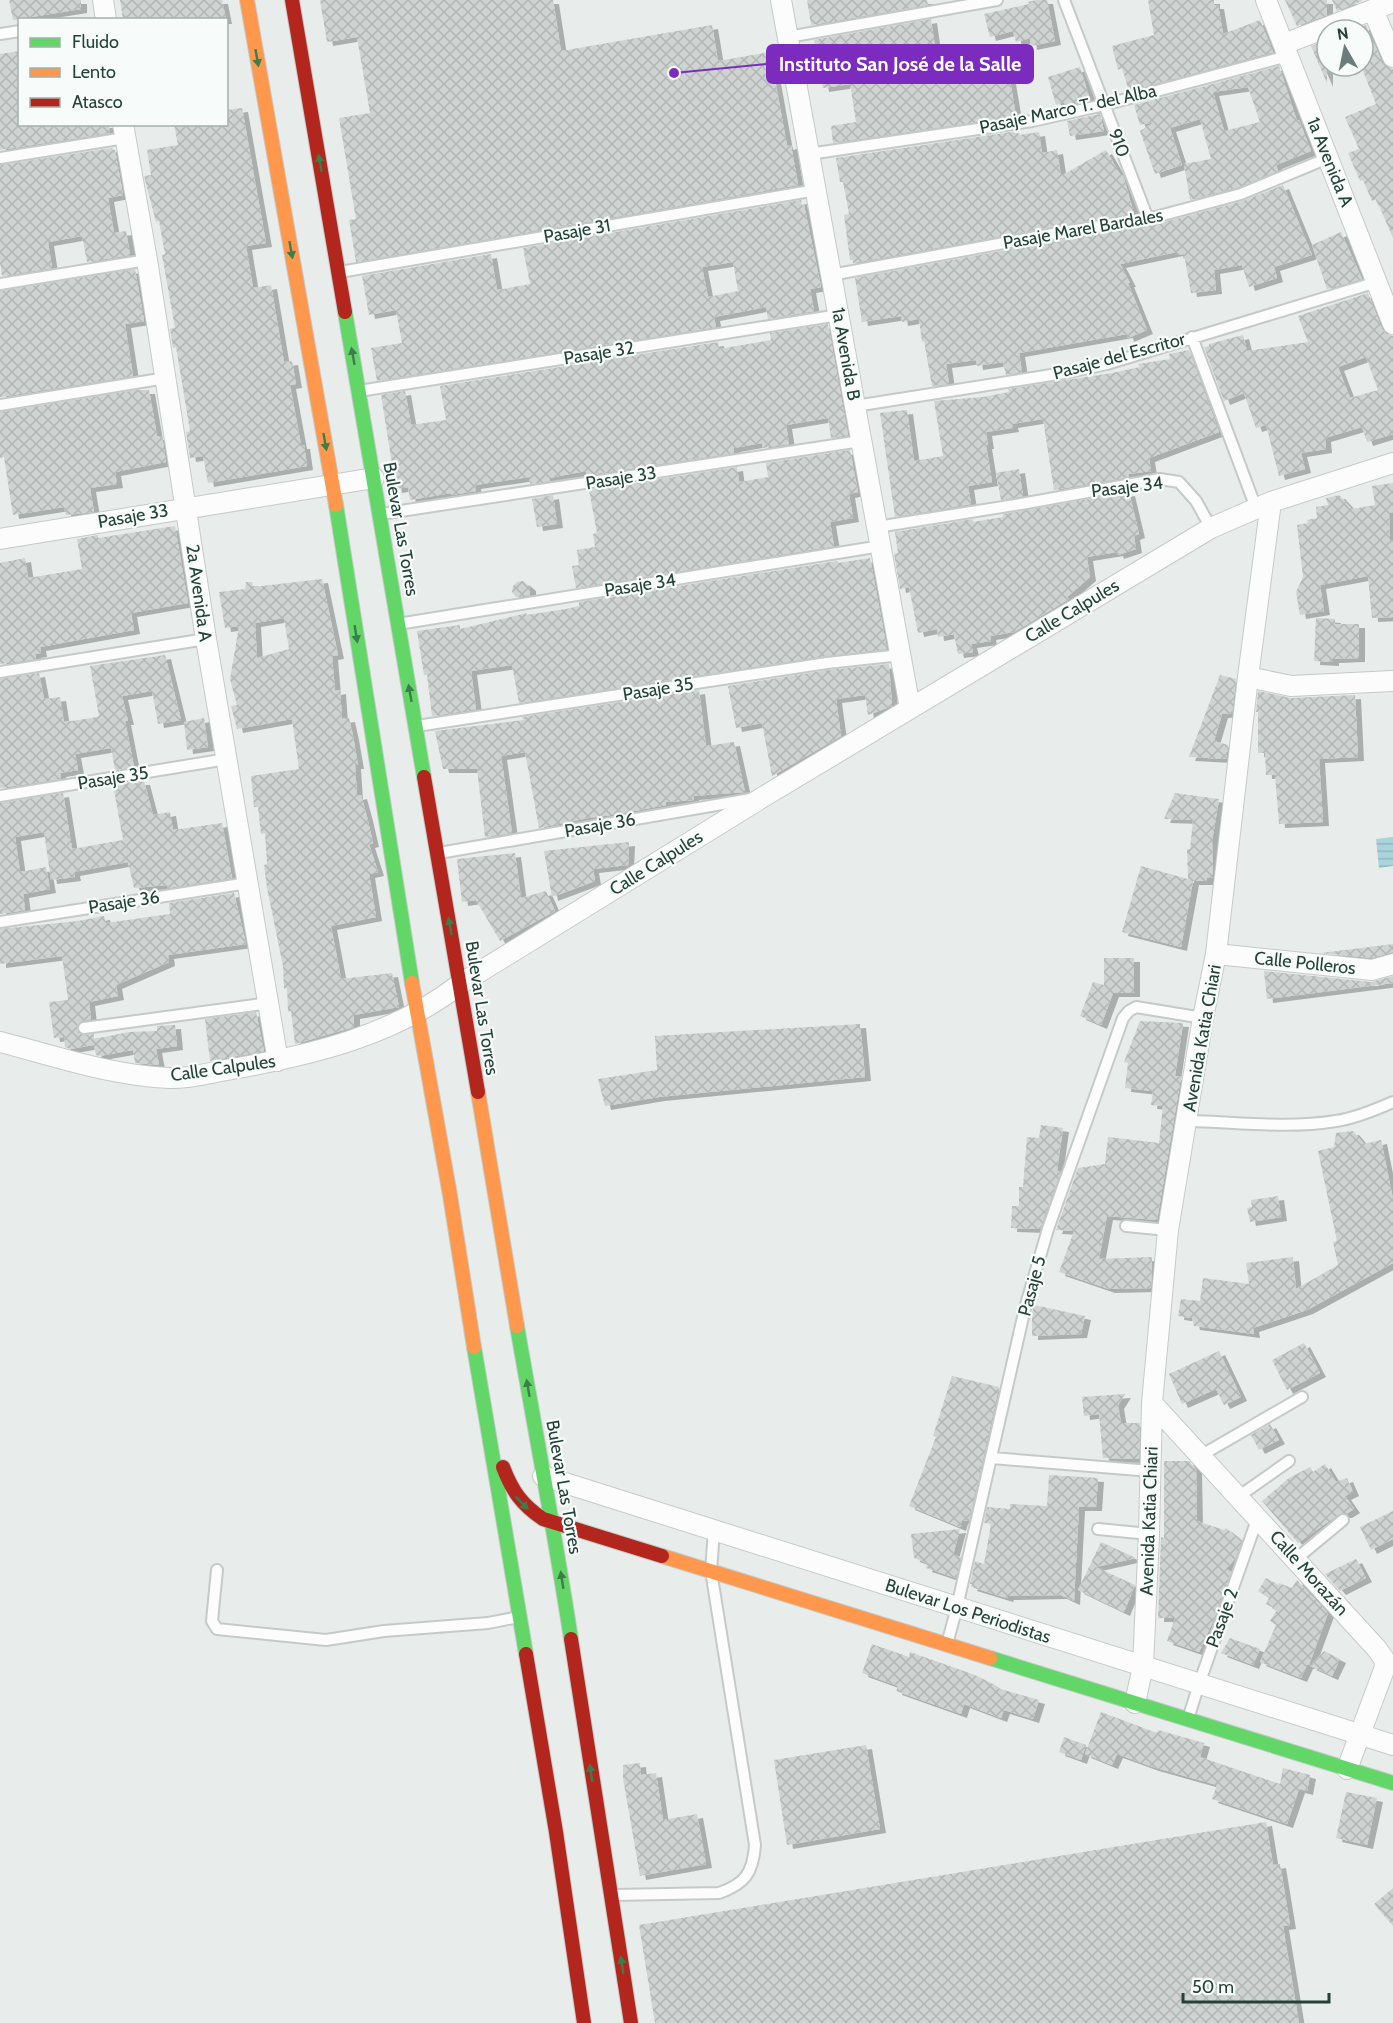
<svg xmlns="http://www.w3.org/2000/svg" width="1393" height="2023" viewBox="0 0 1393 2023" font-family="Cabin,sans-serif">
<style>
.water{fill:url(#water-rules)}
.building{fill:url(#building-cross-hatch);fill-rule:evenodd;filter:url(#shadow)}
.lines{fill:none;stroke-linecap:round;stroke-linejoin:round}
.lane-casing{stroke:#c5cac8;stroke-width:14}
.street-casing{stroke:#c5cac8;stroke-width:22}
.fast-casing{stroke:#c3cbc8;stroke-width:16}
.slow-casing{stroke:#c3cbc8;stroke-width:16}
.jam-casing{stroke:#c3cbc8;stroke-width:16}
.lane{stroke:#fcfcfc;stroke-width:10}
.street{stroke:#fcfcfc;stroke-width:20}
.fast{stroke:#63d668;stroke-width:14}
.slow{stroke:#ff974d;stroke-width:14}
.jam{stroke:#b3261e;stroke-width:14}
.oneway{fill:#3d7d4c}
.labels{text-anchor:middle;stroke-width:4.5;stroke-linejoin:round;paint-order:stroke}
.street-label{font-size:18px;fill:#24423a;stroke:#f7fbf9}
.leader{fill:none;stroke:#7b2cbf;stroke-width:2}
.callout-dot{fill:#7b2cbf;stroke:#f7fbf9;stroke-width:2}
.callout{fill:#7b2cbf;stroke:#7b2cbf;stroke-width:2}
.callout-label{font-size:20px;text-anchor:middle;font-weight:bold;fill:#fff}
</style>
<defs>
<pattern id="water-rules" width="6" height="5" patternUnits="userSpaceOnUse" patternTransform="scale(1.5)"><rect width="6" height="5" fill="#a9d4db"/><path d="M0 2.5h6" fill="none" stroke="#91b7bd"/></pattern>
<pattern id="building-cross-hatch" width="8" height="8" patternUnits="userSpaceOnUse" patternTransform="scale(1.5)"><rect width="8" height="8" fill="#cfd4d2"/><path d="M0 0l8 8M0 8l8-8" fill="none" stroke="#b2b7b5"/></pattern>
<filter id="shadow"><feDropShadow dx="6" dy="4" stdDeviation="0" flood-color="#0004"/></filter>
</defs>
<rect width="100%" height="100%" fill="#e8edeb"/>
<path class="water" d="M1393 837V866L1379 868 1376 839Z"/>
<path class="building" d="M9 0H81V9L13 20Z
M120 0H222L226 20H123Z
M320 0H553L561 51 712 25 718 61 770 52 787 146 791 145 798 185 356 262 349 220 356 219 339 118 370 113 357 37 327 42Z
M807 0H927L928 5 811 25Z
M1036 0H1047L1055 41 1031 46 1030 38 1016 42 1013 31 990 37 984 14 1029 4 1028 2Z
M1148 0H1214V5H1218L1223 34 1260 20 1273 52 1129 91 1122 68 1118 70 1112 46 1154 35Z
M1285 0H1327V15L1297 26Z
M1332 0H1361L1362 1 1337 11Z
M931 19 935 47 949 45 951 60 977 55 979 70 1001 66 1002 75 1009 74 1016 116 833 143 831 126 856 122 850 84 823 88 814 40Z
M1366 25 1382 62 1391 69 1393 73V238L1376 199 1372 201 1363 180 1360 181 1348 153 1359 149 1345 117 1376 104 1363 71V30H1354Z
M1327 40V83L1311 46Z
M20 51V124H109L110 133 0 150V54Z
M1279 66 1297 121 1299 120 1311 151 1276 165 1278 171 1239 187 1190 200 1184 164 1211 159 1200 119 1170 128 1182 165 1155 174 1140 131 1155 122 1140 125 1134 105ZM1248 87 1260 122 1224 131 1213 92Z
M1080 67 1090 100 1065 106 1064 102 1056 105 1048 77Z
M242 108 266 243 246 246 253 288 271 285 284 362 292 361 296 384 290 385 301 445H304L307 466 208 483 203 456 190 458 186 432 190 431 176 347 173 348 170 329 175 328 162 255 165 254 159 221 156 222 144 176 151 175 147 150 178 145 174 124H226V110Z
M1100 114 1104 131 1070 136 1067 121Z
M1018 131 1019 135 1039 132 1042 153 1057 150 1061 176 1106 150 1121 176 1123 175 1134 214 1068 224 853 263V260H850L844 215 849 214 843 182H840L836 158Z
M112 148 113 150H115L123 195 108 198 114 233 126 231 130 255 87 262 82 236 48 242 52 268 2 276 0 263V165Z
M1283 185 1312 255 1274 267 1277 278 1249 287 1242 265 1214 270 1216 290 1191 293 1184 254 1178 255 1177 252 1120 264 1130 283H1128L1147 330 1128 338 1127 334 1019 353 1022 372 1006 375 1003 362 977 366 976 360 946 364 949 384 932 386 924 341 922 342 919 319 902 322 901 316 862 322 855 278 1070 238 1150 226 1243 201Z
M801 200 802 206 804 205 821 287 810 289 814 311 768 319 766 307 714 317 716 327 377 381 371 348 402 343 396 310 369 315 362 276 491 254 497 290 530 284 523 248ZM733 262 738 291 708 297 702 267Z
M1341 232 1362 279 1327 289 1312 245Z
M135 269 144 321 125 324 133 376 0 397V291Z
M1368 293 1382 329 1386 334 1393 336V434L1367 442 1362 427 1325 438 1326 449 1301 453 1305 469 1279 476 1266 425 1256 428 1244 393 1224 401 1204 347 1209 346V344L1243 335 1247 351 1308 342 1298 316ZM1366 357 1378 390 1350 398 1338 367Z
M828 324 848 435 831 438 828 418 786 425 789 444 763 448 762 443 734 448V453L587 475 586 471 554 477 550 478V481L530 484 529 477 475 485 476 491 451 495V493L410 500 408 487 396 489 381 395 405 391 411 425 446 420 440 386 718 342 719 349 771 340 770 333Z
M1189 350 1219 432 1149 458 1151 471 1128 474 1129 477 1054 490 1043 419 1012 424 1013 428 986 432 988 445H986L992 482 968 486 971 504 895 517 880 413 907 410 914 461 943 456 934 401 983 397 1009 392 1008 389 1112 373 1140 367 1138 364 1170 359 1169 354Z
M136 390H149L157 436H162L166 462 115 472 117 484 90 488 94 512 66 515 64 507 13 515 4 457 0 458V412Z
M850 450 858 492 849 494 853 518 830 522 834 546 576 588 572 566 579 565 577 550 595 547 593 534 597 533 589 490 737 467 739 482 768 477 766 463Z
M1019 469 1023 496 1001 500 996 473Z
M1393 483V512L1389 513 1390 540H1393V617L1372 618 1368 576 1320 585 1324 611 1300 615 1296 592 1303 577 1297 525 1308 523 1307 520 1317 518 1316 507 1328 505 1326 498 1339 495 1352 509 1375 505 1372 486Z
M1129 492 1139 534 1134 536 1136 549 1118 555 1117 552 1087 557 1090 577 1067 597 1069 599 1014 632 990 636 991 641 971 644 973 652 958 654 954 634 938 637 937 629 918 633 909 587 900 589 894 554 898 553 895 532 973 519V522L1003 517V514Z
M553 495 557 524 537 527 532 499Z
M175 526 188 603 131 613 134 630 40 647 41 653 35 654 36 659 0 664V563L25 558 28 578 82 569 77 539 98 535V538Z
M870 558 887 649 826 656 519 703 512 665 471 671 476 709 432 716 427 675H424L417 631 460 625V629L527 613 526 615 566 609 579 606V602L837 561 838 563Z
M322 579 338 655 332 656 335 691 340 690 342 719 349 718 353 736 358 765H355L357 796 361 795 367 817 373 843 369 844 378 872 369 874 376 917 331 926 341 979 392 973 399 1007 354 1015V1027L295 1044 291 1011 288 1012 287 988 284 989 283 966 267 888 264 865 267 864 265 833 261 834 258 807H254L251 776 299 769 292 719 237 729 231 706 237 705 230 679 239 626 225 628 219 592 245 589 246 582H252L253 587ZM284 618 289 649 257 658 255 623Z
M523 581 530 587V595L516 597 512 592 513 586 517 582Z
M1316 618 1335 619V624H1359V658L1333 659V662L1314 661Z
M165 655 181 720 158 724 152 691 122 696 128 721H125L134 767 115 770 111 748 75 754 78 770 60 773 61 779 0 788V679L39 673 44 699 60 697 64 722 92 718 99 716 90 666Z
M889 664 892 706 868 715 865 695 836 699 841 736 772 776 762 723 736 728 728 686 828 670Z
M1220 675 1236 679 1232 713 1222 714 1214 741 1228 745 1226 759 1189 757Z
M699 690 706 746 734 742 745 792 693 796 694 800 666 802V805L618 814 588 818 539 828 525 752 501 756 512 833 485 837 477 769H443L435 731 523 720 522 717Z
M1258 691 1291 698 1355 695 1358 757 1319 759 1323 822 1279 824 1275 775H1266L1265 753H1258V712H1256Z
M204 718 208 747 187 750 184 722Z
M137 781H144L153 815 170 812 173 830 222 823 232 878 167 888V885L134 888 128 862 74 872 75 877 51 880 44 832 15 837 20 872 46 867 50 889 23 894 25 910 0 914V803L63 793 72 849 123 840 114 790 118 789V784Z
M1175 793 1219 799 1212 841 1213 878H1207V881H1193L1181 947 1122 932 1141 866 1188 879 1187 849H1190L1193 820 1164 819Z
M629 842 628 865 593 869 595 881 552 897 544 851Z
M515 853 521 898 546 891 555 911 500 941 476 900 462 902 457 859Z
M234 893 246 944 168 955 169 962 116 985 118 996 89 1002 91 1019 82 1021 77 1025 78 1033 84 1035 94 1034V1039L129 1032 157 1031V1026L175 1025 177 1046 156 1049 159 1065 135 1063 133 1050 99 1056 96 1055 94 1045 70 1049 65 1047 64 1037 54 1038 49 1002 68 1000 62 956 0 964V929L78 921 104 916 106 923 170 914 169 903Z
M1393 944V952L1371 958 1321 953Z
M1104 958H1134V993H1113L1101 1025 1080 1016 1093 982 1104 985Z
M1264 971 1371 982 1393 976V983L1267 999Z
M256 1012 264 1051 210 1061 205 1019Z
M1140 1021 1183 1023 1175 1076 1181 1077 1157 1220 1107 1216 1099 1259 1152 1257 1151 1288 1109 1289 1059 1272 1074 1231 1056 1230 1078 1168 1105 1164 1108 1137 1159 1143 1163 1106 1151 1105 1153 1091 1125 1088 1128 1063 1124 1062Z
M860 1024 865 1077 659 1097 605 1106 598 1079 657 1070 655 1036Z
M1041 1125 1063 1128 1057 1171H1061L1040 1229 1011 1228 1012 1206H1019V1187H1023L1027 1137 1039 1138Z
M1353 1131 1364 1144 1381 1140 1393 1199V1263L1307 1310 1253 1328 1254 1334 1194 1326 1192 1318 1178 1316 1181 1299 1200 1301 1203 1278 1249 1284 1246 1263 1293 1257 1296 1289 1338 1265 1333 1242 1337 1241 1318 1151 1334 1147 1336 1133Z
M1278 1196 1281 1217 1250 1222 1247 1208 1252 1207 1251 1200Z
M1034 1305 1085 1316 1081 1334 1032 1336V1313Z
M1304 1343 1320 1373 1287 1390 1272 1360Z
M1219 1351 1241 1397 1224 1405 1216 1389 1182 1404 1169 1374Z
M952 1376 999 1387 969 1521 962 1520 960 1527 909 1506 936 1437 933 1436Z
M1125 1394 1118 1405 1121 1423H1140L1139 1459 1103 1458 1099 1414 1084 1416 1082 1397Z
M1270 1424 1279 1440 1259 1450 1251 1435Z
M1164 1461H1189L1196 1469 1197 1521 1224 1530 1226 1528 1242 1541 1235 1559 1226 1569 1231 1572 1213 1621 1199 1652 1167 1641 1175 1618H1158L1161 1537 1164 1538Z
M1325 1464 1336 1482 1347 1478 1353 1492 1345 1496 1354 1509 1346 1514H1339L1298 1543 1262 1501 1289 1478 1310 1467 1313 1472Z
M1049 1475 1098 1478 1096 1507H1079L1074 1601 1061 1595 1008 1596 1007 1598 971 1587 972 1584H970L975 1561 984 1564 991 1524 984 1523 987 1507 1010 1509V1504L1047 1506Z
M1393 1511V1539L1371 1550 1360 1527Z
M960 1529 953 1555 961 1557 956 1578 926 1568 927 1563 914 1558 911 1534Z
M1101 1542 1136 1558 1096 1567 1135 1585 1124 1612 1078 1590Z
M1356 1559 1366 1578 1340 1591 1325 1574Z
M1266 1578 1279 1585V1583L1292 1588 1297 1580 1328 1613 1309 1665H1307L1301 1678 1260 1662 1276 1625 1270 1621 1277 1610 1266 1604 1269 1598 1258 1591Z
M1230 1638 1260 1649 1253 1665 1221 1653Z
M872 1644 909 1657 910 1652 975 1675 997 1686V1688L1039 1700 1033 1719 1004 1710 1001 1718 964 1704 961 1714 896 1691 898 1686 862 1673Z
M1324 1651 1340 1659 1332 1676 1310 1666Z
M1101 1712 1157 1733 1158 1730 1204 1743 1200 1757 1280 1784 1283 1768 1310 1775 1307 1791 1299 1789 1287 1824 1212 1799 1217 1785 1153 1767 1117 1754 1112 1765 1085 1754Z
M1064 1737 1086 1745 1081 1760 1059 1752Z
M866 1745 880 1829 787 1845 774 1760Z
M640 1763 641 1775 656 1773 663 1820 697 1814 706 1864 640 1876 623 1778V1765Z
M1346 1792 1377 1798 1367 1845 1336 1838Z
M1266 1822 1273 1865 1280 1864 1290 1925 1283 1926 1299 2023H655L639 1925Z
M1393 1888V1926L1374 1904Z"/>
<g class="lines">
<defs>
<path id="lane" d="M1064 0 1148 219
M0 34 20 31
M788 37 997 0
M809 154 1032 121 1104 105 1288 56
M0 158 125 138
M340 272 816 190
M831 275 1069 231 1148 219 1241 194 1328 158
M0 284 147 260
M1192 337 1256 508
M359 391 839 315
M0 405 166 378
M855 406 1064 373 1107 364 1377 282
M381 514 861 441
M877 527 1021 504 1160 479 1179 482 1196 501 1211 528
M398 624 881 546
M0 672 206 639
M417 726 827 663 901 655
M0 796 227 759
M439 853 751 799
M0 922 248 883
M84 1028 270 1003
M1188 1121C1236 1122 1288 1129 1336 1121 1356 1118 1375 1110 1393 1102
M1126 1226 1168 1230
M1200 1456 1302 1397
M992 1458 1151 1471
M1238 1497 1289 1461
M1098 1529 1149 1534
M1296 1559 1343 1520
M217 1570 212 1621 217 1629 326 1640 384 1631 488 1623 519 1617
M947 1644 957 1607 1025 1308 1048 1229 1123 1018 1129 1011 1136 1007 1203 1018
M1188 1719 1199 1684 1258 1517
M613 1895 719 1893C745 1884 753 1873 755 1845L711 1571 714 1530"/>
<path id="street" d="M103 0 106 20
M781 0 910 708
M1266 0 1393 324
M1373 10 1393 57
M1284 44 1393 2
M123 124 147 260 206 639 278 1061
M0 539 374 478
M1248 677 1291 686 1393 681
M1216 954 1372 970 1393 964
M0 1042C55 1056 112 1076 169 1078 190 1079 212 1072 232 1069 312 1055 395 1035 460 984L763 797 1211 528 1271 502 1393 463
M1152 1403 1377 1649 1384 1659 1385 1667 1347 1769
M543 1476 1393 1745
M1135 1703 1143 1666 1149 1534 1152 1403 1168 1230 1203 1018 1216 954 1248 677 1271 502"/>
<path id="fast" d="M345 312 424 777
M336 505 412 983
M517 1326C535 1430 555 1534 571 1639
M474 1347 526 1654
M990 1658 1393 1783"/>
<path id="slow" d="M247 0 336 505
M412 983 450 1195 474 1347
M478 1092 517 1326
M662 1556 990 1658"/>
<path id="jam" d="M292 0 345 312
M424 777 478 1092
M503 1467C512 1491 522 1505 543 1519L662 1556
M571 1639 631 2023
M526 1654 556 1832 584 2023"/>
</defs>
<use href="#lane" class="lane-casing"/>
<use href="#street" class="street-casing"/>
<use href="#fast" class="fast-casing"/>
<use href="#slow" class="slow-casing"/>
<use href="#jam" class="jam-casing"/>
<use href="#lane" class="lane"/>
<use href="#street" class="street"/>
<use href="#fast" class="fast"/>
<use href="#slow" class="slow"/>
<use href="#jam" class="jam"/>
</g>
<defs><path id="oneway-solid" d="M-6-.8H1V-3.2L6.5 0L1 3.2V.8H-6Z" transform="scale(1.5)"/></defs>
<g class="oneway">
<use href="#oneway-solid" transform="translate(257 58) rotate(80)"/>
<use href="#oneway-solid" transform="translate(320 163) rotate(-100)"/>
<use href="#oneway-solid" transform="translate(291 250) rotate(80)"/>
<use href="#oneway-solid" transform="translate(353 356) rotate(-100)"/>
<use href="#oneway-solid" transform="translate(325 442) rotate(80)"/>
<use href="#oneway-solid" transform="translate(356 634) rotate(81)"/>
<use href="#oneway-solid" transform="translate(410 693) rotate(-100)"/>
<use href="#oneway-solid" transform="translate(450 926) rotate(-100)"/>
<use href="#oneway-solid" transform="translate(528 1388) rotate(-100)"/>
<use href="#oneway-solid" transform="translate(522 1503) rotate(46)"/>
<use href="#oneway-solid" transform="translate(562 1580) rotate(-99)"/>
<use href="#oneway-solid" transform="translate(591 1773) rotate(-99)"/>
<use href="#oneway-solid" transform="translate(622 1965) rotate(-99)"/>
</g>
<g class="labels">
<g class="street-label">
<text transform="translate(1068 109) rotate(-12)" y="6">Pasaje Marco T. del Alba</text>
<text transform="translate(1119 143) rotate(69)" y="6">910</text>
<text transform="translate(1330 162) rotate(68)" y="6">1a Avenida A</text>
<text transform="translate(1083 229) rotate(-10)" y="6">Pasaje Marel Bardales</text>
<text transform="translate(577 231) rotate(-10)" y="6">Pasaje 31</text>
<text transform="translate(599 353) rotate(-9)" y="6">Pasaje 32</text>
<text transform="translate(846 354) rotate(80)" y="6">1a Avenida B</text>
<text transform="translate(1119 356) rotate(-15)" y="6">Pasaje del Escritor</text>
<text transform="translate(621 478) rotate(-9)" y="6">Pasaje 33</text>
<text transform="translate(1127 487) rotate(-7)" y="6">Pasaje 34</text>
<text transform="translate(133 516) rotate(-10)" y="6">Pasaje 33</text>
<text transform="translate(401 529) rotate(80)" y="6">Bulevar Las Torres</text>
<text transform="translate(640 585) rotate(-9)" y="6">Pasaje 34</text>
<text transform="translate(199 593) rotate(82)" y="6">2a Avenida A</text>
<text transform="translate(1072 611) rotate(-31)" y="6">Calle Calpules</text>
<text transform="translate(658 689) rotate(-9)" y="6">Pasaje 35</text>
<text transform="translate(113 778) rotate(-9)" y="6">Pasaje 35</text>
<text transform="translate(600 825) rotate(-10)" y="6">Pasaje 36</text>
<text transform="translate(656 863) rotate(-32)" y="6">Calle Calpules</text>
<text transform="translate(124 902) rotate(-9)" y="6">Pasaje 36</text>
<text transform="translate(1305 963) rotate(6)" y="6">Calle Polleros</text>
<text transform="translate(482 1008) rotate(81)" y="6">Bulevar Las Torres</text>
<text transform="translate(1202 1038) rotate(-80)" y="6">Avenida Katia Chiari</text>
<text transform="translate(223 1068) rotate(-8)" y="6">Calle Calpules</text>
<text transform="translate(1032 1286) rotate(-75)" y="6">Pasaje 5</text>
<text transform="translate(564 1487) rotate(80)" y="6">Bulevar Las Torres</text>
<text transform="translate(1149 1521) rotate(-88)" y="6">Avenida Katia Chiari</text>
<text transform="translate(1309 1573) rotate(48)" y="6">Calle Morazán</text>
<text transform="translate(968 1611) rotate(18)" y="6">Bulevar Los Periodistas</text>
<text transform="translate(1222 1618) rotate(-70)" y="6">Pasaje 2</text>
</g>
</g>
<path class="leader" d="M674 73L767 64"/>
<circle class="callout-dot" cx="674" cy="73" r="6"/>
<rect class="callout" x="767" y="45" width="266" height="38" rx="6"/>
<g class="callout-label">
<text x="900" y="71">Instituto San José de la Salle</text>
</g>
<rect x="18" y="18" width="210" height="108" fill="#f7fbf9" stroke="#a3b1ad" stroke-width="1.5"/>
<rect x="30" y="38" width="30" height="9" fill="#63d668" stroke="#a3b1ad" stroke-width="1.5"/>
<text x="72" y="48" font-size="18" fill="#24423a">Fluido</text>
<rect x="30" y="68" width="30" height="9" fill="#ff974d" stroke="#a3b1ad" stroke-width="1.5"/>
<text x="72" y="78" font-size="18" fill="#24423a">Lento</text>
<rect x="30" y="98" width="30" height="9" fill="#b3261e" stroke="#a3b1ad" stroke-width="1.5"/>
<text x="72" y="108" font-size="18" fill="#24423a">Atasco</text>
<g transform="translate(1345 48) rotate(351)"><circle r="28" fill="#f7fbf9" stroke="#a3b1ad" stroke-width="1.5"/>
<path d="M0-4.5L10 22L0 15L-10 22Z" fill="#697e78"/>
<text y="-9" font-size="16" font-weight="bold" text-anchor="middle" fill="#24423a">N</text>
</g>
<path d="M1183 1993v9h146v-9" fill="none" stroke="#24423a" stroke-width="3"/>
<text x="1192" y="1993" font-size="18" fill="#24423a" stroke="#f7fbf9" stroke-width="4.5" paint-order="stroke">50 m</text>
</svg>
